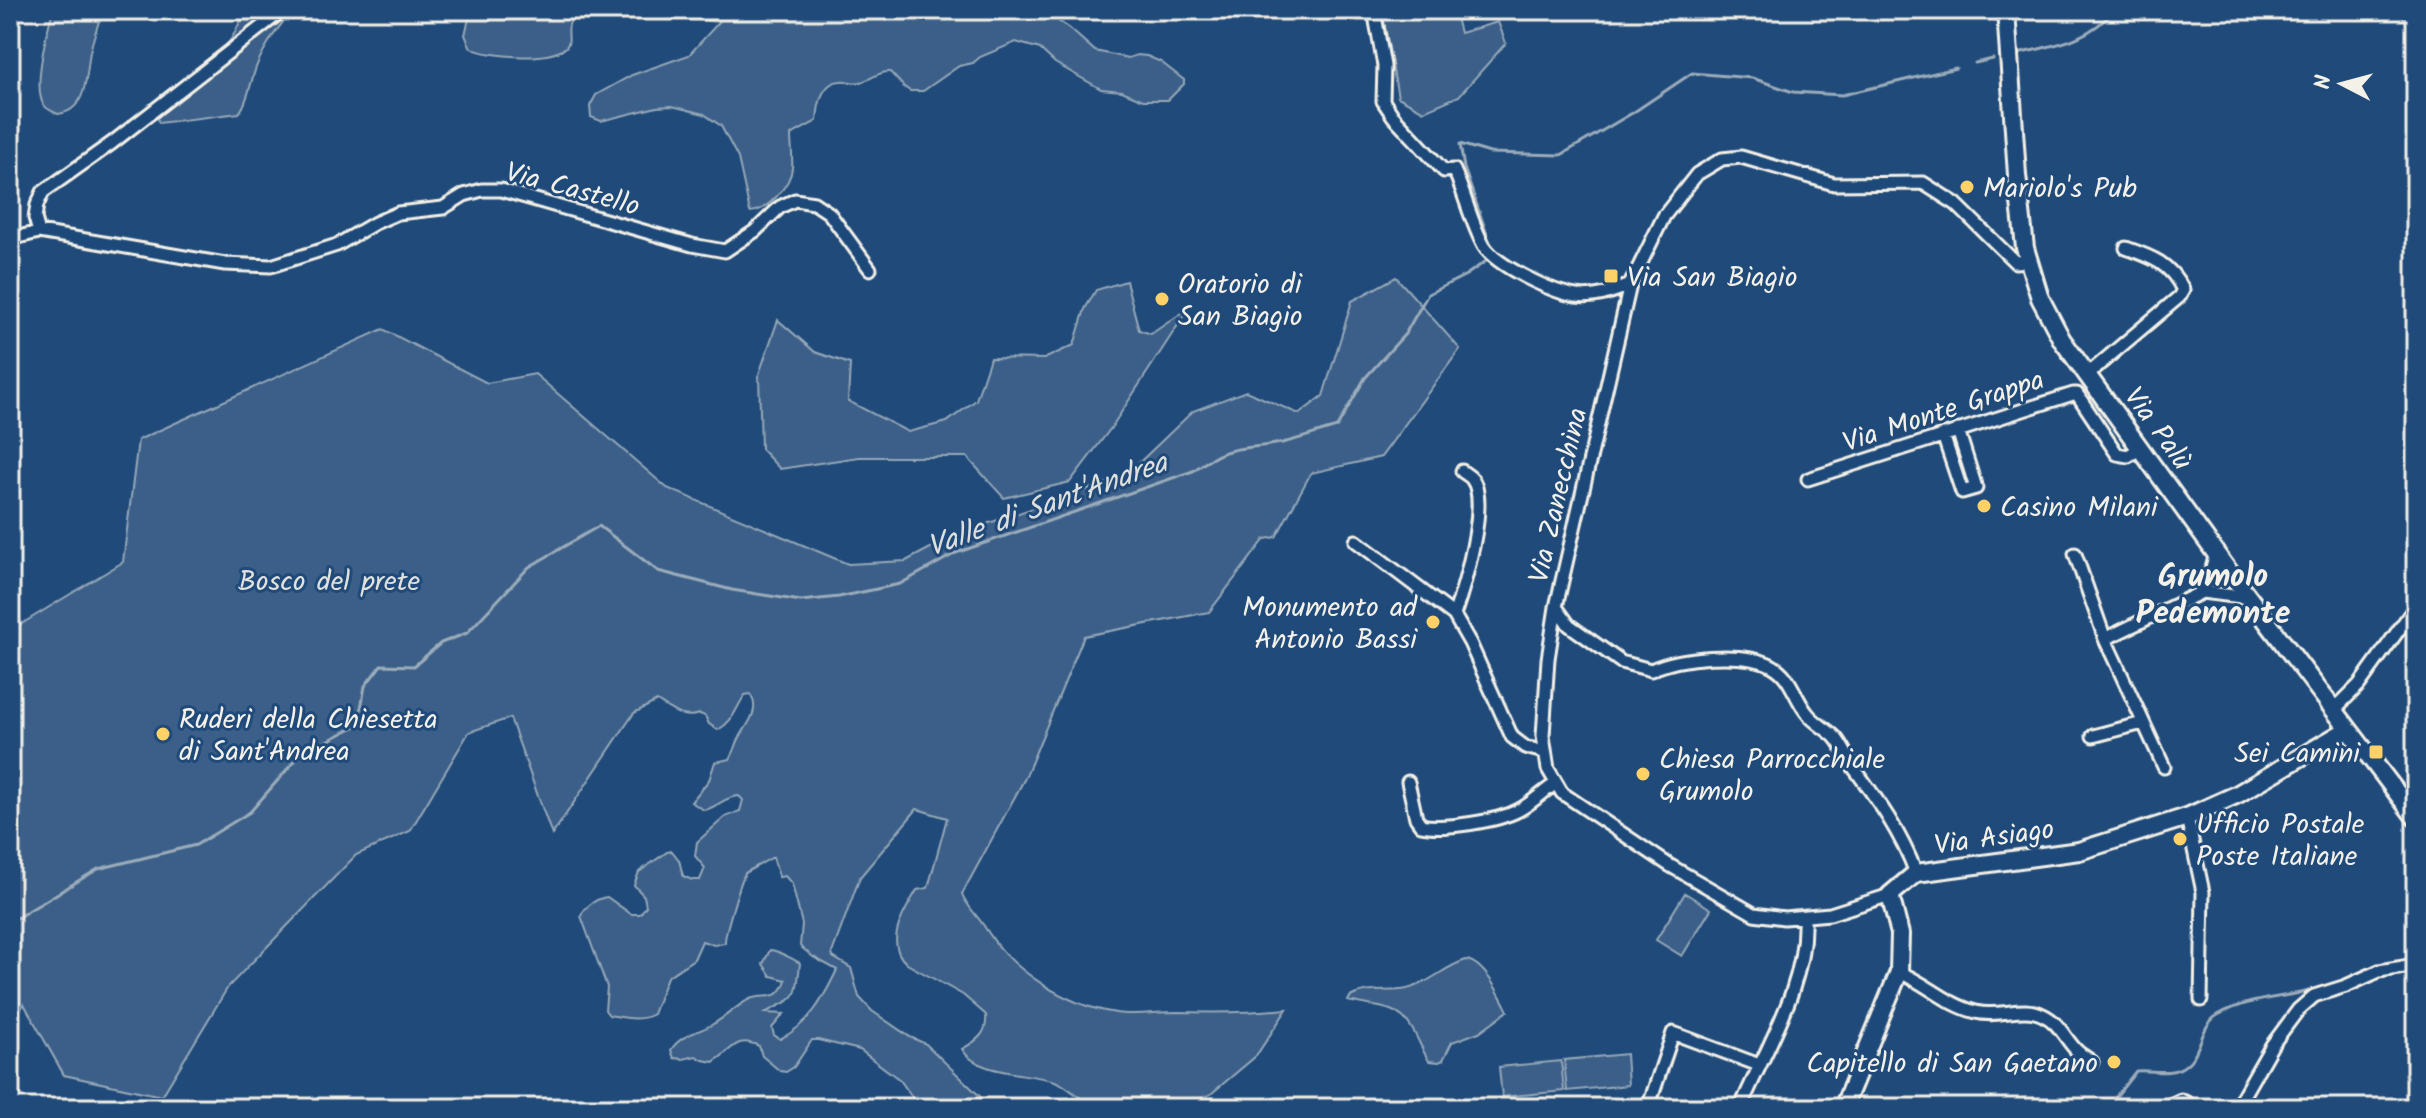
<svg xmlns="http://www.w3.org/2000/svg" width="2426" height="1118" viewBox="0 0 2426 1118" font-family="Kalam,sans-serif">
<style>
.green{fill:#3a5f88;stroke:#97a8b8;stroke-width:2}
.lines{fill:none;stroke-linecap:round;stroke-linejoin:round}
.stream{stroke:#9cacbb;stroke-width:3}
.street-casing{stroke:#f4f1e8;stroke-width:17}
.secondary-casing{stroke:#f4f1e8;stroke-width:22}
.street{stroke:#1f4a7a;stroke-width:11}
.secondary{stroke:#1f4a7a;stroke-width:16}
.poi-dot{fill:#ffd166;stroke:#1f4a7a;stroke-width:3}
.labels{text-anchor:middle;stroke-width:6;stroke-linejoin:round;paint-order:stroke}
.poi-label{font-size:28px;fill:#f4f1e8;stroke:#1f4a7a;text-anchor:start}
.street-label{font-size:28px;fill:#f4f1e8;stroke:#1f4a7a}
.park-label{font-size:28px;fill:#e1e2de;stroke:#1f4a7a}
.water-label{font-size:30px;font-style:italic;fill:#dee0dd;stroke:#1f4a7a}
.quarter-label{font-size:32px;font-weight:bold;fill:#f4f1e8;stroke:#1f4a7a}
</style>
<rect width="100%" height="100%" fill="#1f4a7a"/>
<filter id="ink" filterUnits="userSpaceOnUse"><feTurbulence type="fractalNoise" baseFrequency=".0125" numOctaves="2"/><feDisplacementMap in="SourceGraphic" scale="16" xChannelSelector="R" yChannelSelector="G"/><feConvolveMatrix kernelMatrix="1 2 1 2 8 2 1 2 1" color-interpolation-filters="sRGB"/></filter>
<g filter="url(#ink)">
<path class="green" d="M53 10H103C98 24 93 38 90 52 86 74 88 111 58 114 52 111 47 110 43 104 33 85 47 31 53 10Z
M260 10H292C279 27 265 45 257 65 251 79 248 103 239 113L159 123 157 118 207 69 232 38 240 22Z
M471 10H580C576 15 570 19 569 25 567 31 570 38 568 44 559 63 486 57 471 48L465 35Z
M654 10H1041L1069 28 1095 51 1128 58 1137 55 1147 56 1161 62 1184 80V84L1168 100H1143L1122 91 1101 89 1055 63 1040 49 1016 42 980 57 973 63 959 66 923 91H910L904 87 890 72C878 71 871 80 860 82 853 84 847 80 841 81 821 82 818 106 817 121L791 135C791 145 793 157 792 168 791 184 767 212 750 212L738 158 721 126 704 114 672 106 657 107 601 121 591 117 590 106 596 95 632 75 689 55 719 22 681 18Z
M1382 10H1454L1460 33 1498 22 1506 43 1459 96 1424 111 1398 97Z
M1396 277 1460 349 1381 457 1311 473 1276 537 1265 539 1209 612 1084 636 1025 778 962 894C967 907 979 917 986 929 1012 971 1067 1006 1116 1013 1136 1016 1156 1012 1177 1012 1214 1013 1250 1013 1287 1009L1256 1056 1211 1094 1182 1108H1097C1082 1102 1070 1087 1055 1081 1027 1072 977 1075 962 1049 977 1041 988 1033 986 1015L963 995 907 964C883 943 904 912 917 890L928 888 947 818 917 809 860 877 832 953 833 957 851 968 859 997 872 1011 910 1037 926 1044 992 1108H920L900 1080 860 1050 818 1040H812L794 1067 786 1072 780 1071 762 1056 759 1046C734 1035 733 1051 713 1062L703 1060 696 1056 683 1059 674 1058 671 1050C681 1034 698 1033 713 1024 723 1019 740 1003 750 999 766 993 779 1003 786 980L771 976 763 964 770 950C776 950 795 960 800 963 796 1004 797 995 765 1013L784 1014 772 1028 774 1035 780 1039C810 1024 823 999 837 970L813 957 800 946 802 924 792 884 785 876 779 877 773 857 745 873C740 883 724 935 725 943L714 945 702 941 694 959 667 977 653 1014C641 1022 622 1017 609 1015L605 1010 607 987 581 916C584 907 597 898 607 897L631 914H640L646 906 644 896 634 885 639 872 667 852 672 851 679 860 683 876 692 880H700L705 868 695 856 697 842 725 817 740 811 743 800 739 796C725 796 717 808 704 810L691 802 709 780 715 762 730 759C734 753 735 748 738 741 745 726 762 711 750 694L745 695C735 709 734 721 718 730L709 724 705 716 700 714C682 720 671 710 657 701L634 713 552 835 510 718 469 732 410 831 356 855 228 987 162 1096 64 1075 24 1004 10 1025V631L123 562 138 440 383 329 487 383 535 374 667 488 848 564 906 561 957 534 1124 477 1193 411 1246 391 1299 414 1323 396 1352 301Z
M1126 281 1139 330 1151 334 1189 308 1111 428 1070 482 1004 498 967 457H859L780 469 761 449 759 374 778 320 815 352 850 364 848 401 908 432 947 422 976 400 990 358 1044 359 1074 345 1085 309 1096 290Z
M1685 893 1711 909 1682 956 1656 940Z
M1466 960C1484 962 1500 995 1508 1011L1479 1032 1452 1042 1443 1060 1439 1062 1429 1061C1422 1050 1418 1038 1411 1027 1397 1004 1371 1007 1348 1001L1350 997C1369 987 1387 993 1407 989 1429 984 1445 966 1466 960Z
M1626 1054 1628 1085 1567 1091 1564 1060Z
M1561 1061 1564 1091 1502 1097 1499 1067Z"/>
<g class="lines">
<path class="stream" d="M2392 10 2408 20 2416 39
M2018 54C2059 44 2085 42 2115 10
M1975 63 1993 59
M1492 249 1464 168 1460 144 1490 153 1561 155 1634 112 1692 73 1752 78 1793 92 1842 95 1956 68
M10 922 98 869 196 845 250 812 300 755 358 725 365 686 381 665 414 666 441 643 467 633 529 567 599 526 658 571 732 590 801 601 839 597 900 584 956 553 1193 471C1232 442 1238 451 1282 443 1300 439 1319 432 1337 427L1365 378 1405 334 1428 294 1466 275 1492 257
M2380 978 2416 972
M2107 1108 2136 1071C2149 1069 2166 1075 2179 1069 2203 1059 2198 1026 2218 1015 2246 999 2284 997 2315 990"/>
<defs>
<path id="street" d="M1374 10 1384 66 1383 101 1393 116 1444 171 1454 170C1465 194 1471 223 1484 246 1496 266 1552 292 1576 296 1595 299 1612 292 1630 285
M39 232 35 218 37 205 43 192 112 143 283 10
M10 239 39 232 225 264 271 266 337 245 375 223 398 213 443 208 464 195 482 190H501L692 245 725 251 755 231 780 207 795 200 814 203 829 213 870 269
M2088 374 2179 297 2183 290C2170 263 2152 257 2126 248
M1943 435 1962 492 1976 488 1958 430
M1808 479 2073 394H2077L2117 454 2128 456 2141 448
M1356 541 1454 615 1470 643 1512 737 1525 747 1544 752
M2075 554 2105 639
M2202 592 2208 582 2216 553
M1556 607 1569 625 1621 662 1651 670C1679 657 1742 651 1771 665 1791 675 1794 697 1807 713 1814 723 1826 728 1835 737 1843 746 1847 758 1854 768 1879 802 1901 833 1916 873
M1454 615C1463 590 1490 501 1472 479 1469 475 1465 474 1462 471
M2333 711 2359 685 2416 606
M2093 736 2143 723
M2164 767 2105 639 2202 592 2249 598
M1408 782 1416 818 1421 825C1443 830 1499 821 1519 810 1532 803 1543 792 1555 784
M2187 817 2203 892 2201 1000
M1890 895 1830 914 1784 918 1754 914 1669 865 1562 793 1548 769 1543 736 1548 659 1556 607 1630 285 1664 216 1697 174 1722 159 1741 157 1834 184 1923 183 1956 204 2015 262 2027 261
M1899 972C1926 983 1947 1005 1976 1012 1998 1018 2023 1005 2043 1015 2059 1022 2065 1039 2077 1051 2081 1055 2087 1058 2092 1062
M1648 1108 1673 1033 1759 1065
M1742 1108 1743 1102C1769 1042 1807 984 1804 917
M2163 1108 2181 1100 2196 1108
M2236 1108 2272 1045 2298 1010 2314 996 2346 986 2379 971 2416 965"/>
<path id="secondary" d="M2006 10 2017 175 2025 248 2040 298 2062 340 2230 573 2416 818
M1843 1108 1899 972 1900 934 1890 895 1916 873 2079 851 2187 817 2238 794 2347 730"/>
</defs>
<use href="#street" class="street-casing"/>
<use href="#secondary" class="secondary-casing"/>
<use href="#street" class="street"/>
<use href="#secondary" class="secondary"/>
</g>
</g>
<g class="poi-dot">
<circle cx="1967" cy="187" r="8"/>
<rect x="1603" y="268" width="16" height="16" rx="4"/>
<circle cx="1162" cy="299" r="8"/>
<circle cx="1984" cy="506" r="8"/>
<circle cx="1433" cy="622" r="8"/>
<circle cx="163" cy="734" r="8"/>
<rect x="2368" y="744" width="16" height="16" rx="4"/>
<circle cx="1643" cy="774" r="8"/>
<circle cx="2180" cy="839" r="8"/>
<circle cx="2114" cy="1062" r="8"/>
</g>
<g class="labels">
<g class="poi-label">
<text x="1983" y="197">Mariolo's Pub</text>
<text x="1627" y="286">Via San Biagio</text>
<text x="1178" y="293">Oratorio di<tspan x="1178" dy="32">San Biagio</tspan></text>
<text x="2000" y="516">Casino Milani</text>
<text x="1417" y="616" text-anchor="end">Monumento ad<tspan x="1417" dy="32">Antonio Bassi</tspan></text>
<text x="179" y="728">Ruderi della Chiesetta<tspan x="179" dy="32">di Sant'Andrea</tspan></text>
<text x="2360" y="762" text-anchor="end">Sei Camini</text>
<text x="1659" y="768">Chiesa Parrocchiale<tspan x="1659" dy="32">Grumolo</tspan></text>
<text x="2196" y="833">Ufficio Postale<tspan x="2196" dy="32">Poste Italiane</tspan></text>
<text x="2098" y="1072" text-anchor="end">Capitello di San Gaetano</text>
</g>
<g class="street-label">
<text transform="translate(573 188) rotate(15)" y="10">Via Castello</text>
<text transform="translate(1943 410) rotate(-18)" y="10">Via Monte Grappa</text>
<text transform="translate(2159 428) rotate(54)" y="10">Via Palù</text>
<text transform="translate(1557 495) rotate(-77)" y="10">Via Zanecchina</text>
<text transform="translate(1994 836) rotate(-8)" y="10">Via Asiago</text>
</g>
<g class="park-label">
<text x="329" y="590">Bosco del prete</text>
</g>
<g class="water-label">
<text transform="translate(1047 504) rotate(-20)" y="10">Valle di Sant'Andrea</text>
</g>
<g class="quarter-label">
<text x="2213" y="586">Grumolo<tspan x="2213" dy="37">Pedemonte</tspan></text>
</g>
</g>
<rect width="2426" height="1118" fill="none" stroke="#1f4a7a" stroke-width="40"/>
<rect x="20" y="20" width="2386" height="1078" fill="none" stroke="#f4f1e8" stroke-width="3" filter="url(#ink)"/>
<g transform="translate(2342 84) rotate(276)" stroke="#1f4a7a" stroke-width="6" paint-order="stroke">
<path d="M0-6L14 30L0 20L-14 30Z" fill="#f4f1e8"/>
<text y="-12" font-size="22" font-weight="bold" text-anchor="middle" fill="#f4f1e8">N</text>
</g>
</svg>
